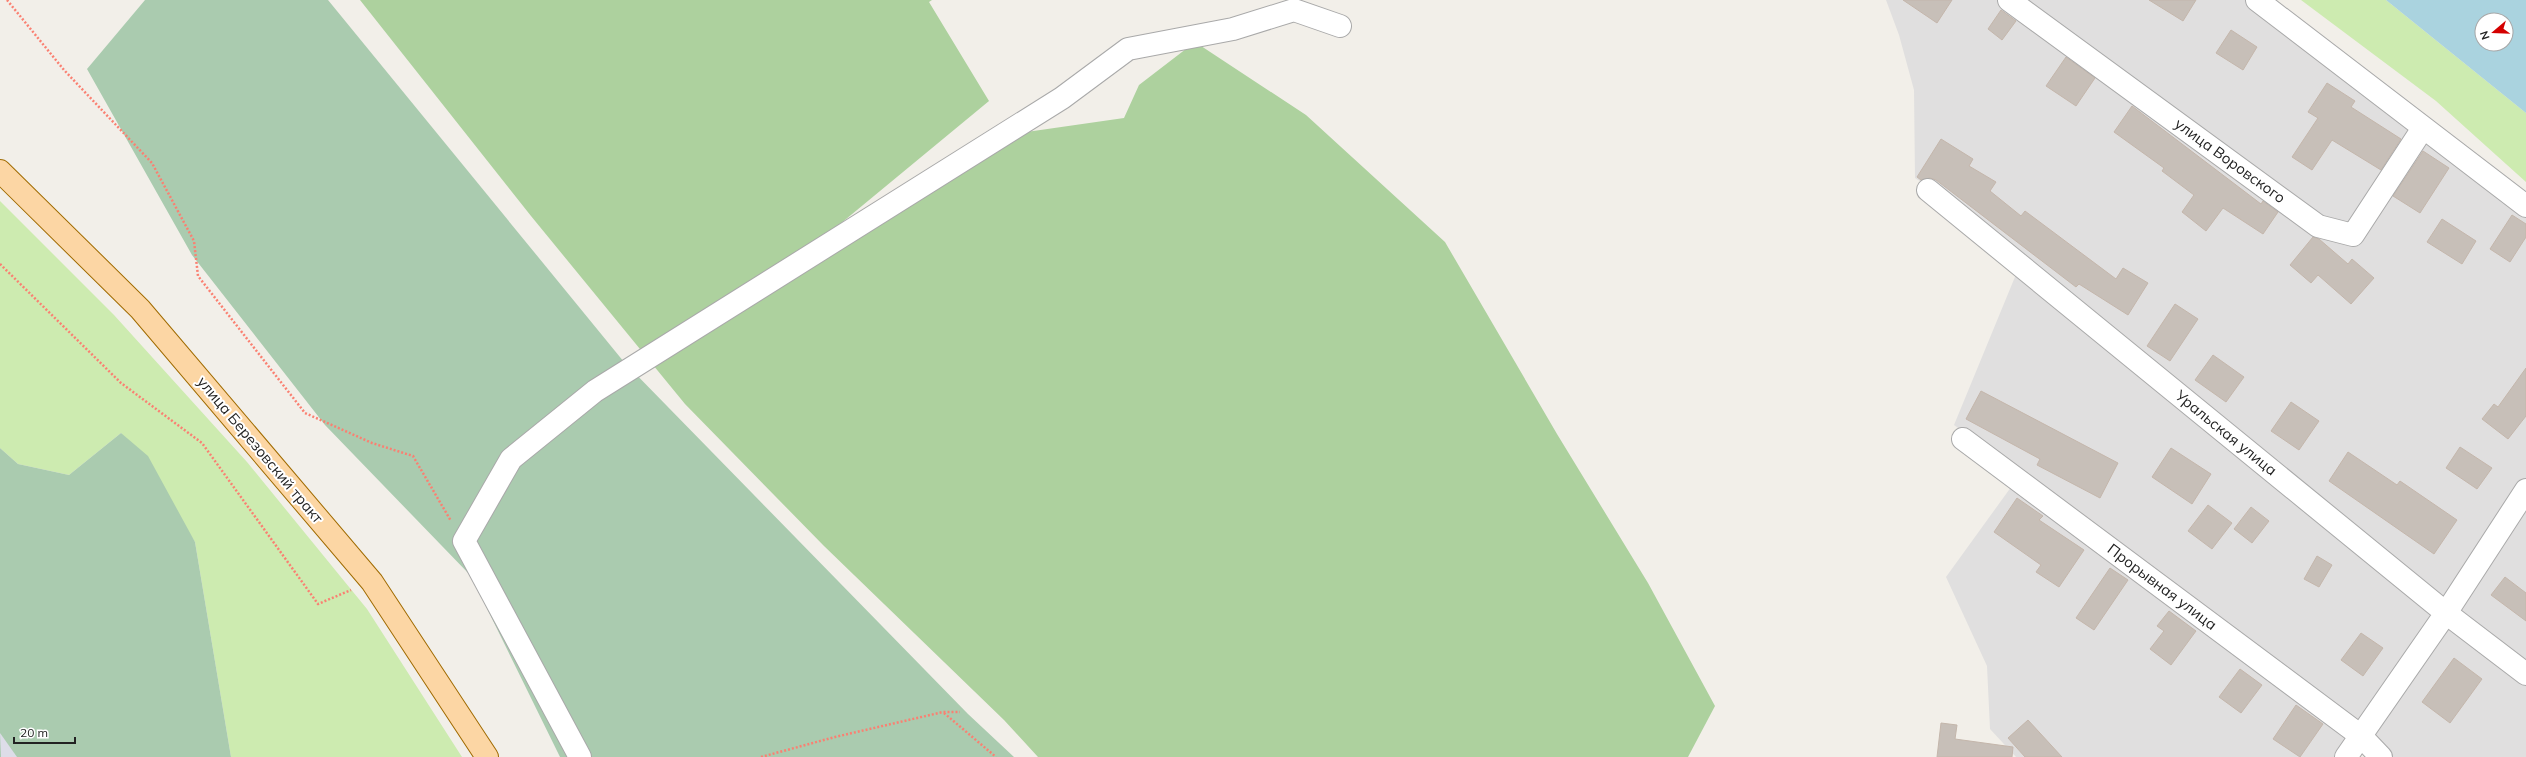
<svg xmlns="http://www.w3.org/2000/svg" width="2526" height="757" viewBox="0 0 2526 757" font-family="Mulish,sans-serif">
<style>
.residential{fill:#e0dfdf}
.grass{fill:#cdebb0}
.forest{fill:#add19e}
.cemetery{fill:#aacbaf}
.plaza{fill:#dddde8}
.water{fill:#aad3df;fill-rule:evenodd}
.building{fill:#c7bfb8;stroke:#c4b6ab}
.lines{fill:none;stroke-linecap:round;stroke-linejoin:round}
.minor-casing{stroke:#a9a9a9;stroke-width:24}
.major-casing{stroke:#a06b00;stroke-width:24}
.path{stroke:#fa8072;stroke-width:2.5;stroke-dasharray:2 2;stroke-linecap:butt}
.minor{stroke:#fff;stroke-width:22}
.major{stroke:#fcd6a4;stroke-width:22}
.labels{text-anchor:middle;stroke-width:4;stroke-linejoin:round;paint-order:stroke}
.street-label{font-size:15px;fill:#222;stroke:#fff}
</style>
<rect width="100%" height="100%" fill="#f2efe9"/>
<path class="residential" d="M1886 0H1999L2356 241 2430 123 2526 203V479L2444 606 1936 191 1915 178 1914 90 1899 35Z
M2019 0H2267L2423 118 2351 231 2321 225Z
M2017 272 2440 614 2360 729 1954 425Z
M2014 483 2355 738 2340 757H2016L1990 729 1987 666 1946 577Z
M2526 497V670L2453 614Z
M2449 621 2526 680V757H2389L2368 734Z"/>
<path class="grass" d="M2301 0H2386L2526 113V182L2436 101Z
M0 201 114 315 247 462 367 609 462 757H231L195 542 121 433 69 475 18 464 0 448Z"/>
<path class="forest" d="M360 0H932L929 2 989 101 834 229 1013 134 1124 118 1139 85 1195 42 1306 115 1445 242 1557 434 1648 583 1715 706 1688 757H1038L1004 720 824 546 685 404 531 216Z"/>
<path class="cemetery" d="M145 0H328L624 362 968 714 1014 757H560L471 576 325 425 192 255 87 69Z
M121 433 148 456 195 542 231 757H0V448L18 464 69 475Z"/>
<path class="plaza" d="M0 733 17 757H1Z"/>
<path class="water" d="M2386 0H2526V113ZM2482 20H2506V44H2482Z"/>
<path class="building" d="M1903 0H1952L1937 23Z
M2149 0H2196L2183 21Z
M2001 10 2016 21 2002 40 1988 29Z
M2231 30 2257 47 2243 70 2216 53Z
M2066 57 2095 78 2076 106 2046 86Z
M2327 83 2355 101 2351 107 2401 139 2381 170 2332 140 2312 170 2292 157 2318 118 2308 112Z
M2132 106 2261 204 2263 201 2278 212 2263 234 2223 208 2206 231 2182 212 2194 195 2162 171 2164 168 2114 132Z
M1941 139 1973 159 1969 166 1996 182 1990 191 2021 216 2025 211 2116 279 2123 268 2148 283 2128 315 2079 284 2076 287 1936 180 1930 178 1921 180 1917 177Z
M2423 151 2449 168 2420 213 2393 196Z
M2512 215 2526 224V237L2510 262 2490 249Z
M2442 219 2476 241 2462 264 2427 242Z
M2313 237 2319 239 2348 264 2352 259 2374 278 2351 304 2318 275 2311 283 2290 265Z
M2175 304 2198 319 2170 361 2147 346Z
M2213 355 2244 377 2226 402 2195 380Z
M2526 368V416L2508 439 2482 419 2494 404 2498 407Z
M1981 391 2118 463 2100 498 2037 465 2040 459 1966 419Z
M2291 402 2319 421 2299 450 2271 431Z
M2460 447 2492 468 2477 489 2446 468Z
M2171 448 2211 474 2192 504 2152 477Z
M2348 452 2397 485 2400 481 2457 520 2434 554 2329 481Z
M2017 498 2043 516 2039 520 2084 550 2059 587 2036 572 2041 565 1994 532Z
M2208 505 2232 523 2212 549 2188 531Z
M2251 507 2269 521 2252 543 2234 529Z
M2317 556 2332 565 2319 587 2304 579Z
M2110 568 2128 580 2094 630 2076 618Z
M2505 577 2526 593V621L2491 595Z
M2169 611 2196 631 2171 665 2150 649 2164 631 2157 626Z
M2361 633 2383 648 2363 676 2341 660Z
M2454 658 2482 679 2450 723 2422 702Z
M2240 669 2262 685 2241 713 2219 697Z
M2296 705 2323 724 2300 757 2273 739Z
M2028 720 2062 757H2025L2008 738Z
M1941 723 1957 725 1955 739 2013 747 2012 757H1937Z"/>
<g class="lines">
<defs>
<path id="minor" d="M2009 0 2318 226 2353 235 2423 128
M2257 0 2526 206
M1928 190 2446 613 2526 674
M1963 439 2361 736 2381 757
M580 757 464 541 511 459 595 391 1062 98 1128 49 1233 29 1294 10 1340 26
M2346 757 2446 613 2526 490"/>
<path id="major" d="M0 171 140 309 372 582 487 757"/>
</defs>
<use href="#minor" class="minor-casing"/>
<use href="#major" class="major-casing"/>
<path class="path" d="M7 0 64 70 152 163 194 241 198 276 305 413 372 443 413 456 451 521
M0 264 121 383 202 443 318 604 351 590
M944 713 996 757
M761 757 835 737 943 712H960"/>
<use href="#minor" class="minor"/>
<use href="#major" class="major"/>
</g>
<g class="labels">
<g class="street-label">
<text transform="translate(2230 161) rotate(36)" y="5">улица Воровского</text>
<text transform="translate(2226 433) rotate(39)" y="5">Уральская улица</text>
<text transform="translate(260 450) rotate(50)" y="5">улица Березовский тракт</text>
<text transform="translate(2162 587) rotate(37)" y="5">Прорывная улица</text>
</g>
</g>
<g transform="translate(2494 32) rotate(251)"><circle r="19" fill="#ffffff" stroke="#a7a7a7"/>
<path d="M0-3L7 15L0 10L-7 15Z" fill="#d40000"/>
<text y="-6" font-size="11" font-weight="bold" text-anchor="middle" fill="#222222">N</text>
</g>
<path d="M14 737v6h61v-6" fill="none" stroke="#222222" stroke-width="2"/>
<text x="20" y="737" font-size="12" fill="#222222" stroke="#ffffff" stroke-width="3" paint-order="stroke">20 m</text>
</svg>
